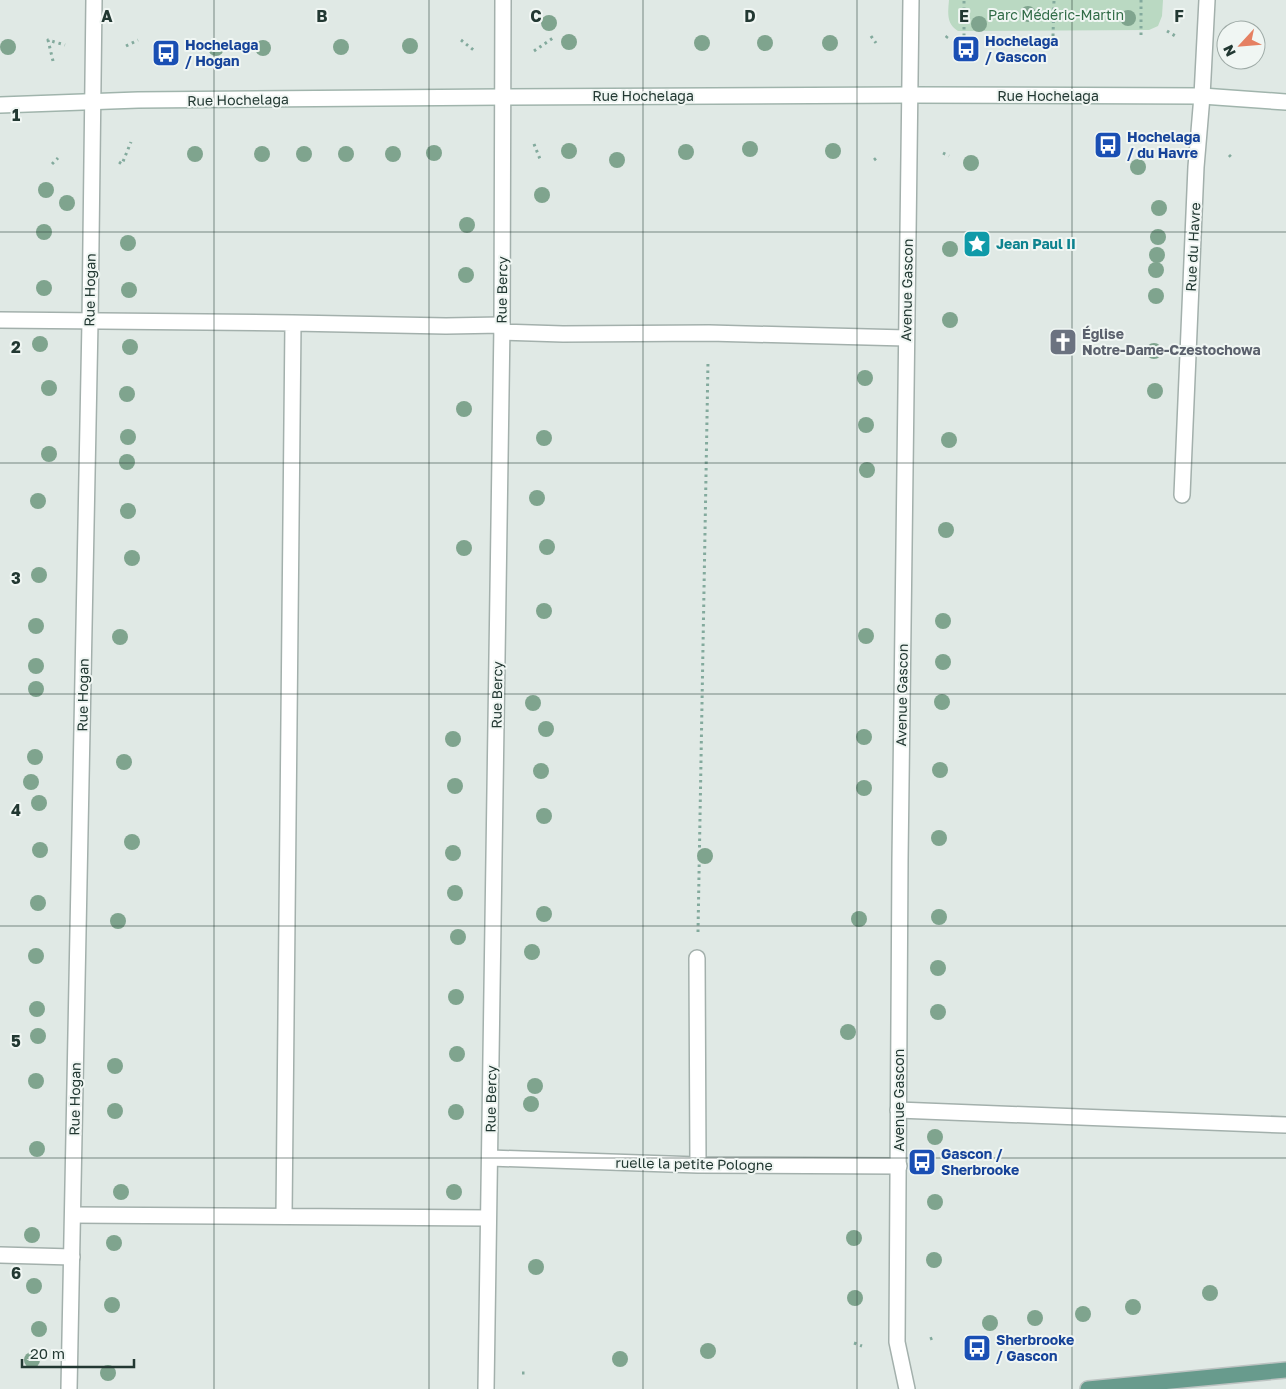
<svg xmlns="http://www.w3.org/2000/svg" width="1286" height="1389" viewBox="0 0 1286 1389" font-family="'Golos Text',sans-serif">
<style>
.green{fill:#bad9c2}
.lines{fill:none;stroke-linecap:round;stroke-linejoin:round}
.lane-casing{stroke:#a3b0ac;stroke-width:18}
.street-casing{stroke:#a3b0ac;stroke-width:18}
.secondary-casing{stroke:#a0b4ac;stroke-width:18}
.primary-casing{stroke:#bdc3c2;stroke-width:18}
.path{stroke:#83aa9d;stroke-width:3;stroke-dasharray:2.5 4;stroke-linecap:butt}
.lane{stroke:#fff;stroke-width:15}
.street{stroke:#fff;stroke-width:15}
.secondary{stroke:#fff;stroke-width:15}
.primary{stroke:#689b8d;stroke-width:15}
.tree{fill:#7fa48e}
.grid{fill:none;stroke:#223832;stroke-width:1;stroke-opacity:0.55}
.labels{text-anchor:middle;stroke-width:4;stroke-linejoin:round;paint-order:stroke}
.park-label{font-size:14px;fill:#306b46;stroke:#f0f6f3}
.transit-label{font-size:14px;font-weight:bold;fill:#164399;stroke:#f0f6f3;text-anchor:start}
.street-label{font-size:14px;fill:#223832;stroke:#f0f6f3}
.culture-label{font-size:14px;font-weight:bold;fill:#0d838f;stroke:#f0f6f3;text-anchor:start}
.worship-label{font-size:14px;font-weight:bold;fill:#5b616d;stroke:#f0f6f3;text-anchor:start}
.grid-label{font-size:16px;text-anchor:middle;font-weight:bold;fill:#223832;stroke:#f0f6f3;stroke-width:4;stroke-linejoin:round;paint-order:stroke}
</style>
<rect width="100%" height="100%" fill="#e0e9e5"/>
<path class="green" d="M949 0H1163L1162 16 1158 26 1149 30 958 31C946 24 948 12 949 0Z"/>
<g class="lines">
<defs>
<path id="lane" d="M0 320 293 323 446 326 502 325
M502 332 563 334 709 333 906 338
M697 958 698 1165
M898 1110 1286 1125
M490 1158 698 1165 899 1166
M73 1215 488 1218
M284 1216 293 323
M0 1255 72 1257"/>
<path id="street" d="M1182 495 1196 167 1202 96 1207 0
M69 1389 90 322 94 0
M486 1389 502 325 503 0
M907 1389 897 1342 900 860 911 0"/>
<path id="secondary" d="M0 105 138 100 502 97 910 95 1202 96 1286 102"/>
<path id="primary" d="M1088 1389 1286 1370"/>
</defs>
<use href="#lane" class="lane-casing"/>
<use href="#street" class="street-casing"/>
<use href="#secondary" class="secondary-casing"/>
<use href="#primary" class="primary-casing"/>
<path class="path" d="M1167 31 1177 37
M1141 35V0
M871 36 876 43
M964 36V0
M1053 36 1054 0
M946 38 949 34
M461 40 476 52
M126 46 138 40
M534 51 553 38
M53 61 48 40 65 45
M534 144 540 159
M943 153 949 156
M1229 155 1233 159
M874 160 879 156
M119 162 122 164 131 142
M52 164 58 158
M698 932 708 361
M930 1339 935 1337
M854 1343 862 1346
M522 1373H526"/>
<use href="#lane" class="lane"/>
<use href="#street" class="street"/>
<use href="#secondary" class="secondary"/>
<use href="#primary" class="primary"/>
</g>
<g class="tree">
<circle cx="1028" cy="14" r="8"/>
<circle cx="1128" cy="18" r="8"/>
<circle cx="549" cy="23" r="8"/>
<circle cx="979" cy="24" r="8"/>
<circle cx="569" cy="42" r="8"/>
<circle cx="702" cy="43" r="8"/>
<circle cx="765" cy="43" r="8"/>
<circle cx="830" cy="43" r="8"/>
<circle cx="410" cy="46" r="8"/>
<circle cx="8" cy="47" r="8"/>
<circle cx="341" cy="47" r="8"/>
<circle cx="216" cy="48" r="8"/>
<circle cx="263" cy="48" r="8"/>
<circle cx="750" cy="149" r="8"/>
<circle cx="569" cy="151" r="8"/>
<circle cx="833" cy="151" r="8"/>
<circle cx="686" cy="152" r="8"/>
<circle cx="434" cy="153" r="8"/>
<circle cx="195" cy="154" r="8"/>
<circle cx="262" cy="154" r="8"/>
<circle cx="304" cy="154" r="8"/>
<circle cx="346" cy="154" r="8"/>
<circle cx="393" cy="154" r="8"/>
<circle cx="617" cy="160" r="8"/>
<circle cx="971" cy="163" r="8"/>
<circle cx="1138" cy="167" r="8"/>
<circle cx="46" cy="190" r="8"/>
<circle cx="542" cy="195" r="8"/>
<circle cx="67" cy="203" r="8"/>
<circle cx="1159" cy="208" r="8"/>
<circle cx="467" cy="225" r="8"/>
<circle cx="44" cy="232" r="8"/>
<circle cx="1158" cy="237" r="8"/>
<circle cx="128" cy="243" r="8"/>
<circle cx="950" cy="249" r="8"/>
<circle cx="1157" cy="255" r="8"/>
<circle cx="1156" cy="270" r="8"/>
<circle cx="466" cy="275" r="8"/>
<circle cx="44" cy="288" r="8"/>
<circle cx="129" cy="290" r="8"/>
<circle cx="1156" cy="296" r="8"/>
<circle cx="950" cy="320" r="8"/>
<circle cx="40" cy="344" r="8"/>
<circle cx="130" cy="347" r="8"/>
<circle cx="1154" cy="351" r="8"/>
<circle cx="865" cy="378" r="8"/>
<circle cx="49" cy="388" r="8"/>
<circle cx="1155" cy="391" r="8"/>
<circle cx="127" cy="394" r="8"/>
<circle cx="464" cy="409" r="8"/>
<circle cx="866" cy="425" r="8"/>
<circle cx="128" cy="437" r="8"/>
<circle cx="544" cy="438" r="8"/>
<circle cx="949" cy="440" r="8"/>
<circle cx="49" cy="454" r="8"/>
<circle cx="127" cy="462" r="8"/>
<circle cx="867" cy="470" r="8"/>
<circle cx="537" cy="498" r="8"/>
<circle cx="38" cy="501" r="8"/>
<circle cx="128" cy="511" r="8"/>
<circle cx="946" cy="530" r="8"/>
<circle cx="547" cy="547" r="8"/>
<circle cx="464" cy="548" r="8"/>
<circle cx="132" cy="558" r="8"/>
<circle cx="39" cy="575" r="8"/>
<circle cx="544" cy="611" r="8"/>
<circle cx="943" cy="621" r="8"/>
<circle cx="36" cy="626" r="8"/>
<circle cx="866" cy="636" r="8"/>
<circle cx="120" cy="637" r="8"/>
<circle cx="943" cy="662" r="8"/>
<circle cx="36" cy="666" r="8"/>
<circle cx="36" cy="689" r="8"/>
<circle cx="942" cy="702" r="8"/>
<circle cx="533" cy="703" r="8"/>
<circle cx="546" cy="729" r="8"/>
<circle cx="864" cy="737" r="8"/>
<circle cx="453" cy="739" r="8"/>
<circle cx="35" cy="757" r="8"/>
<circle cx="124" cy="762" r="8"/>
<circle cx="940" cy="770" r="8"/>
<circle cx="541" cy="771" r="8"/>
<circle cx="31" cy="782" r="8"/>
<circle cx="455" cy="786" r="8"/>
<circle cx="864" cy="788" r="8"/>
<circle cx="39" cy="803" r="8"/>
<circle cx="544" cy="816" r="8"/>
<circle cx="939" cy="838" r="8"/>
<circle cx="132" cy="842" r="8"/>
<circle cx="40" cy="850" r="8"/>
<circle cx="453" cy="853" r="8"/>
<circle cx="705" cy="856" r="8"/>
<circle cx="455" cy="893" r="8"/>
<circle cx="38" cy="903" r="8"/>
<circle cx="544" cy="914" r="8"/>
<circle cx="939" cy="917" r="8"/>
<circle cx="859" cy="919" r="8"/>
<circle cx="118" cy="921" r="8"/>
<circle cx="458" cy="937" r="8"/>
<circle cx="532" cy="952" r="8"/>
<circle cx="36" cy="956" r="8"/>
<circle cx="938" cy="968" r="8"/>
<circle cx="456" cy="997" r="8"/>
<circle cx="37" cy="1009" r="8"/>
<circle cx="938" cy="1012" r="8"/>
<circle cx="848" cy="1032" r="8"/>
<circle cx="38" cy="1036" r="8"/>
<circle cx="457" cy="1054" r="8"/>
<circle cx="115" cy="1066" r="8"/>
<circle cx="36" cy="1081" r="8"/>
<circle cx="535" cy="1086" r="8"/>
<circle cx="531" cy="1104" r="8"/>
<circle cx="115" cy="1111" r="8"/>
<circle cx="456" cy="1112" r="8"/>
<circle cx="935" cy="1137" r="8"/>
<circle cx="37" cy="1149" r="8"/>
<circle cx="121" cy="1192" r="8"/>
<circle cx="454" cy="1192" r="8"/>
<circle cx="935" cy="1202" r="8"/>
<circle cx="32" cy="1235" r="8"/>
<circle cx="854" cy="1238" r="8"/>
<circle cx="114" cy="1243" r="8"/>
<circle cx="934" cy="1260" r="8"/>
<circle cx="536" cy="1267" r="8"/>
<circle cx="34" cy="1286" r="8"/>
<circle cx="1210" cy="1293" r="8"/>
<circle cx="855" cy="1298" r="8"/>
<circle cx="112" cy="1305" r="8"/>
<circle cx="1133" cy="1307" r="8"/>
<circle cx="1083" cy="1314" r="8"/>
<circle cx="1035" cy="1318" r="8"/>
<circle cx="990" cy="1323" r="8"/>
<circle cx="39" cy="1329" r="8"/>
<circle cx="708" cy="1351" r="8"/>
<circle cx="620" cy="1359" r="8"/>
<circle cx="32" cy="1360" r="8"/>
<circle cx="108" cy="1373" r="8"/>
</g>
<path class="grid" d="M214 0V1389M429 0V1389M643 0V1389M857 0V1389M1072 0V1389M0 232H1286M0 463H1286M0 694H1286M0 926H1286M0 1158H1286"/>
<defs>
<symbol id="bus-square" viewBox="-11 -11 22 22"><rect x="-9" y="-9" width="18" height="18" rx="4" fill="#1a4fb4" stroke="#f0f6f3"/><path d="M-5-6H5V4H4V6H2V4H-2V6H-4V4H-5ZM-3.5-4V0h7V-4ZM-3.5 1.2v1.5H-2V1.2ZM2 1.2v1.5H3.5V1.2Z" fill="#fff"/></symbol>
<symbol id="sight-square" viewBox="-11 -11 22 22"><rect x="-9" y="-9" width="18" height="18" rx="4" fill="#0f9aa8" stroke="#f0f6f3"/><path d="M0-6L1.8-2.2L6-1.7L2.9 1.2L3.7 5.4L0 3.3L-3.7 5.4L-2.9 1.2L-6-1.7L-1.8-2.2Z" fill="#fff"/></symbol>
<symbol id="church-square" viewBox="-11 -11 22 22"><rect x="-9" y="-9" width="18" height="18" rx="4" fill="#6b7280" stroke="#f0f6f3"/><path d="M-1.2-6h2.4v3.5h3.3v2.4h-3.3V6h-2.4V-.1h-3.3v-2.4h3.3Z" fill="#fff"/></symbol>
</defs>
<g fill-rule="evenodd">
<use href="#bus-square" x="950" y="33" width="32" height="32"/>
<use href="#bus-square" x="150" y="37" width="32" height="32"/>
<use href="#bus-square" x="1092" y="129" width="32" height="32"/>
<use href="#sight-square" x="961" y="228" width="32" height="32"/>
<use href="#church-square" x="1047" y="326" width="32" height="32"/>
<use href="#bus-square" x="906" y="1146" width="32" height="32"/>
<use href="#bus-square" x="961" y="1332" width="32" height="32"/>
</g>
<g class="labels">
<g class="park-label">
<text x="1056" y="20">Parc Médéric-Martin</text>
</g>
<g class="transit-label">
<text x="985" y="46">Hochelaga<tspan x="985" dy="16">/ Gascon</tspan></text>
<text x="185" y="50">Hochelaga<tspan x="185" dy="16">/ Hogan</tspan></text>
<text x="1127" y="142">Hochelaga<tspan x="1127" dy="16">/ du Havre</tspan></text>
<text x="941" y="1159">Gascon /<tspan x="941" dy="16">Sherbrooke</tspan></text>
<text x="996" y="1345">Sherbrooke<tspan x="996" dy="16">/ Gascon</tspan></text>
</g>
<g class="street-label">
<text x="643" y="101">Rue Hochelaga</text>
<text x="1048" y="101">Rue Hochelaga</text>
<text transform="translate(238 100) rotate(-1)" y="5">Rue Hochelaga</text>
<text transform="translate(1193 247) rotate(-87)" y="5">Rue du Havre</text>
<text transform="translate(90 290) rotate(-89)" y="5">Rue Hogan</text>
<text transform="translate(502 290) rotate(-89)" y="5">Rue Bercy</text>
<text transform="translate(907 290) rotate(-89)" y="5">Avenue Gascon</text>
<text transform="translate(83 695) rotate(-89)" y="5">Rue Hogan</text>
<text transform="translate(497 695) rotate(-89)" y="5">Rue Bercy</text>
<text transform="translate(902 695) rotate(-89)" y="5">Avenue Gascon</text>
<text transform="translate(75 1099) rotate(-89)" y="5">Rue Hogan</text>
<text transform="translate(491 1099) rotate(-89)" y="5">Rue Bercy</text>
<text transform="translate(899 1100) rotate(-90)" y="5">Avenue Gascon</text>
<text transform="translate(694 1164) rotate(1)" y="5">ruelle la petite Pologne</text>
</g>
<g class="culture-label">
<text x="996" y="249">Jean Paul II</text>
</g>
<g class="worship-label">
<text x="1082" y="339">Église<tspan x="1082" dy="16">Notre-Dame-Czestochowa</tspan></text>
</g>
</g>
<g class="grid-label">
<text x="107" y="22">A</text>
<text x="322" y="22">B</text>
<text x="536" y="22">C</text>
<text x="750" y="22">D</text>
<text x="964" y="22">E</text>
<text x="1179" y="22">F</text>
<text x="16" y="121">1</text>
<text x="16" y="353">2</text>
<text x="16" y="584">3</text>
<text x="16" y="816">4</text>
<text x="16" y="1047">5</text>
<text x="16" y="1279">6</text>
</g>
<g transform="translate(1241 45) rotate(244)"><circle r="24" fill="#f0f6f3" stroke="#9eaaa6"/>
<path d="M0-4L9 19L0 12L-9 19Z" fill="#e58062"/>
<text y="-8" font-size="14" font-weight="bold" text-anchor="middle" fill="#223832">N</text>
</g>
<path d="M22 1359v8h112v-8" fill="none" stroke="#223832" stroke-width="2.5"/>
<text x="30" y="1359" font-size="15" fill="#223832" stroke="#f0f6f3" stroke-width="4" paint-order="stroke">20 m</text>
</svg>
